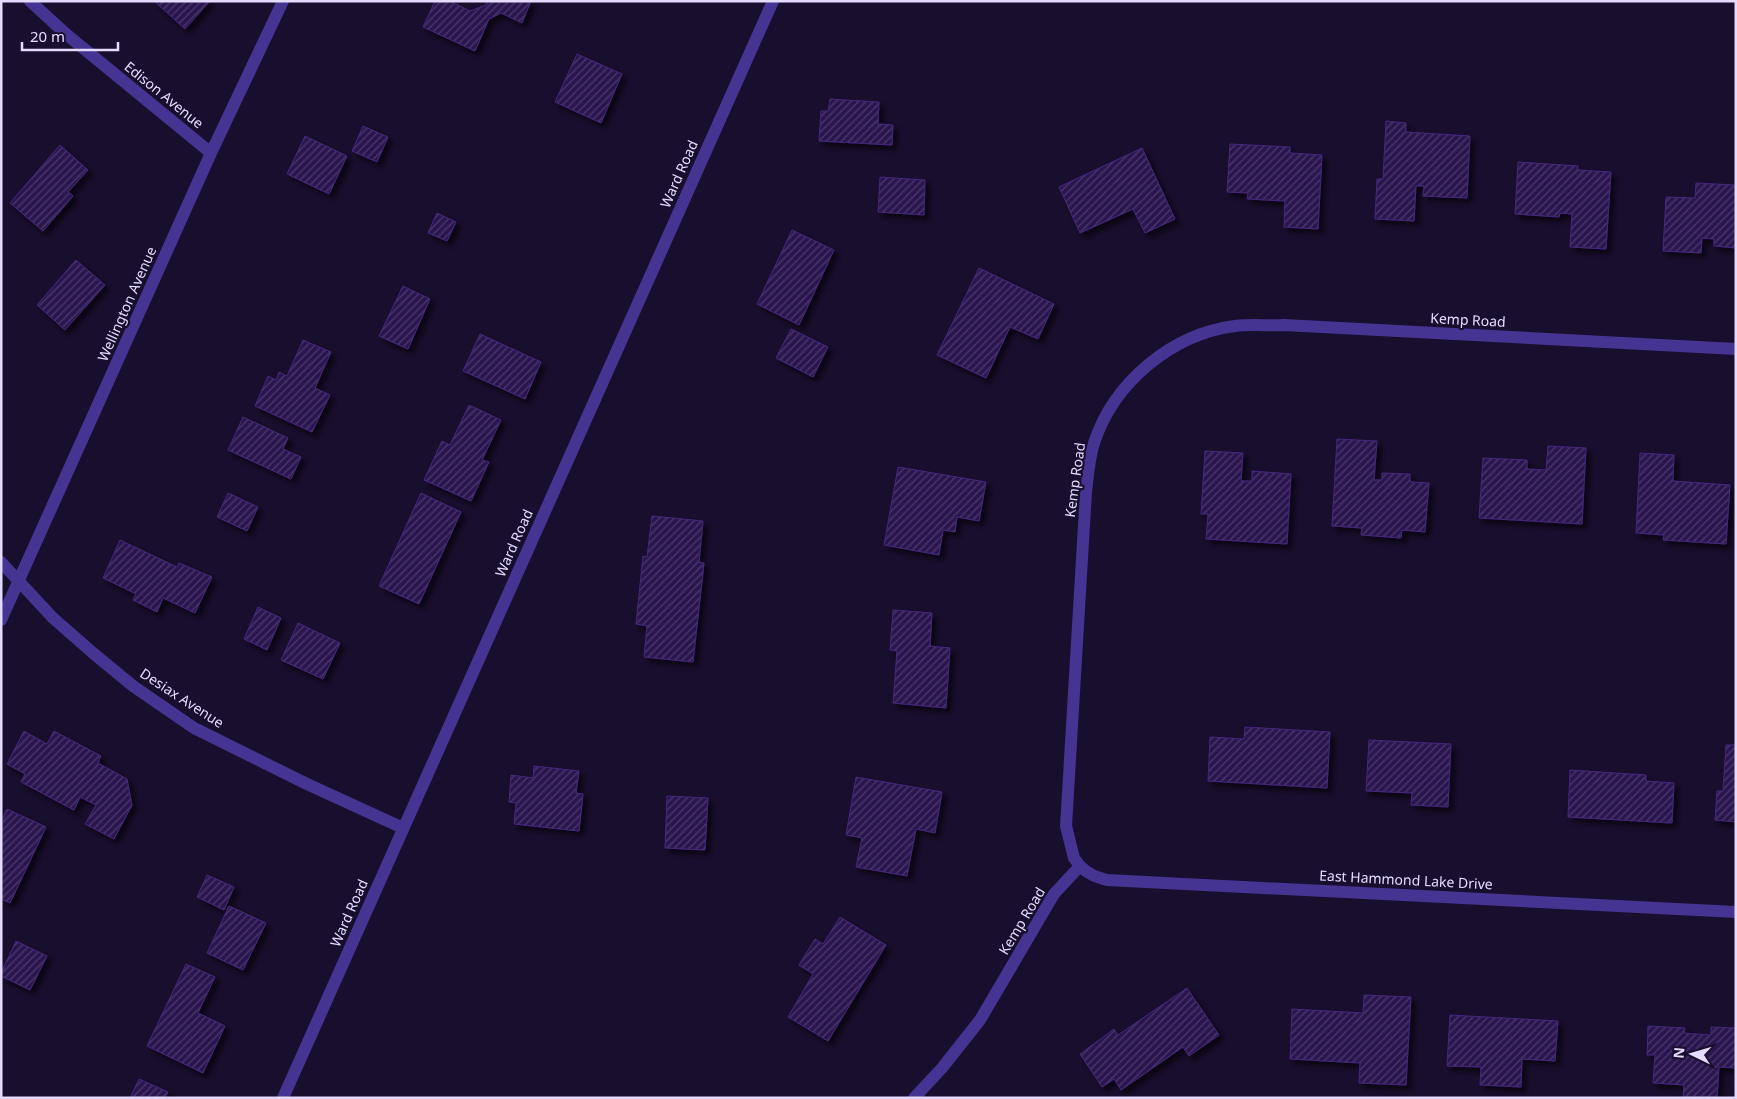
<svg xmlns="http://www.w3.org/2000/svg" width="1737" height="1099" viewBox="0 0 1737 1099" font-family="'Noto Sans',sans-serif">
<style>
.building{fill:url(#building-hatch);stroke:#45287f;filter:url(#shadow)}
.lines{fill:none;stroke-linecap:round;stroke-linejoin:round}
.street{stroke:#453491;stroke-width:12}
.labels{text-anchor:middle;stroke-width:4.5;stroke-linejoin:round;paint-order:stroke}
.street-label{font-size:14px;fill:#e4dbff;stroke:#180e2d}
</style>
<defs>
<pattern id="building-hatch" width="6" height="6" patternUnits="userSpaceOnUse" patternTransform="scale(1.25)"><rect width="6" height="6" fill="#2c1850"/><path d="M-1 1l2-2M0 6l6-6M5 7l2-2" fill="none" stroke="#4a396a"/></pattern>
<filter id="shadow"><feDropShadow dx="4.5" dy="4.5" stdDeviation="2.5" flood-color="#0009"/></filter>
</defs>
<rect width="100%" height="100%" fill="#180e2d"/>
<path class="building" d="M154 1H210L185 29Z
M435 1H450L470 11 486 5 487 1H531L522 23 501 13 489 19 475 51 423 27Z
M577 54 622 74 601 123 555 102Z
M830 99 879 102 878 124 893 125 892 145 819 141 821 111H828Z
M1386 121 1406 123V132L1470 136 1467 198 1423 196 1424 186H1416L1414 221 1375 219 1377 179H1383Z
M363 126 388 137 377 162 352 151Z
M305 136 347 156 329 194 287 174Z
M1230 144 1290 147V153L1322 155 1318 229 1284 227 1285 201 1247 199 1248 193 1227 192Z
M60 145 88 170 68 192 73 196 43 231 10 203Z
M1142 148 1175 219 1145 233 1133 209 1080 233 1059 187Z
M1518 162 1578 166V170L1611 172 1606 249 1570 247 1572 214 1560 213 1559 217 1515 214Z
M880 177 925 180 924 215 878 212Z
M1696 183 1736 185V248L1714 246V239L1702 238 1701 253 1663 251 1666 197 1695 198Z
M437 213 456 222 447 241 428 233Z
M792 230 834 250 799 325 757 304Z
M76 260 105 285 65 330 37 305Z
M979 268 1054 304 1038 339 1010 327 986 378 937 355Z
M403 286 430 299 408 349 379 336Z
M791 329 828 347 813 377 776 358Z
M480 334 541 362 525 399 463 371Z
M303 340 331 352 315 388 330 395 312 432 255 406 268 376 276 380 279 372 287 376Z
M469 405 501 420 482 460 489 462 471 501 424 480 442 441 450 445Z
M243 417 288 438 283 449 301 457 291 479 228 450Z
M1337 439 1377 441 1374 480H1382V473L1410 474V482L1429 483 1425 532 1402 530 1401 538 1361 535 1362 528 1332 526Z
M1548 446 1586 448 1582 524 1479 518 1483 458 1527 460V469L1546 470Z
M1205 451 1243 453 1241 481H1252V471L1291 474 1287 544 1206 539 1208 514H1201Z
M1640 453 1674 455 1673 481 1730 485 1726 544 1663 540 1664 535 1636 533Z
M898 467 986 482 979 521 957 517 955 532 943 530 939 555 884 545Z
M228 493 258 507 247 531 217 517Z
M421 493 461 512 419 604 379 586Z
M652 516 703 521 699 562 704 563 693 662 644 657 647 626 636 624 643 556 647 557Z
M120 540 177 567 179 563 212 577 195 613 163 598 157 612 133 600 136 594 103 578Z
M258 607 281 618 267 650 244 639Z
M893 610 932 613 930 646 950 648 946 708 893 703 897 651 890 650Z
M298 623 340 643 323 679 281 660Z
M1245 727 1330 732 1327 788 1208 781 1210 737 1244 739Z
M24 731 47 744 54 731 101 756 98 763 127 779 132 805 114 839 85 824 96 805 80 797 74 810 21 782 25 774 7 764Z
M1369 740 1451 744 1448 807 1411 805 1412 793 1366 791Z
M1726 745H1736V822L1715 820 1717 791H1723Z
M534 766 579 771 576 793 583 794 579 831 514 824 516 803 509 802 511 775 533 778Z
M1570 770 1646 775V781L1674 783 1672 823 1568 817Z
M856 777 942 792 935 833 916 829 907 876 856 867 862 838 846 835Z
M667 796 708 798 705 850 665 848Z
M7 809 46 827 10 903 1 899V822Z
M207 875 234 887 224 910 197 897Z
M229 906 266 923 243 970 207 953Z
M840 917 886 945 828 1041 788 1017 813 974 799 965 815 939 823 944Z
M16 941 47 956 30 990 1 976V973Z
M186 964 215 977 198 1013 225 1026 203 1073 147 1046Z
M1187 988 1219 1035 1189 1056 1183 1047 1121 1090 1114 1079 1102 1087 1080 1054 1114 1029 1118 1035Z
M1364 995 1411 997 1406 1085 1359 1083 1360 1063 1290 1059 1292 1009 1363 1013Z
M1450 1015 1558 1021 1555 1061 1522 1059 1521 1087 1480 1085 1481 1067 1447 1066Z
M1648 1026 1685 1028 1684 1033 1711 1035V1027L1736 1028V1068L1719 1067 1717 1098H1683L1684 1085 1653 1083 1655 1055H1647Z
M139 1079 168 1092 165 1098H130Z"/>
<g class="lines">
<path class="street" d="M30 1 66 34 211 153
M1 562 53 618 93 653 133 686 194 728 307 784 403 828
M1 620 211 153 283 1
M1080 866C1088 874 1096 877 1107 880L1736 912
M283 1098 773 1
M914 1098 942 1068 980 1020 1054 894 1080 866 1074 858 1066 826 1086 492C1088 476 1089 458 1094 443 1114 382 1172 334 1235 326 1251 324 1268 326 1284 325L1736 349"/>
</g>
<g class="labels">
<g class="street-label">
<text transform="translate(164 95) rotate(39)" y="5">Edison Avenue</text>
<text transform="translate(679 174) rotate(-66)" y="5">Ward Road</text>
<text transform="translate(127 304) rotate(-66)" y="5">Wellington Avenue</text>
<text transform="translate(1468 320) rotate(3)" y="5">Kemp Road</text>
<text transform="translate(1075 480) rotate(-82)" y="5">Kemp Road</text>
<text transform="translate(514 543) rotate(-66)" y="5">Ward Road</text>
<text transform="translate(182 698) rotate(33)" y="5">Desiax Avenue</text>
<text transform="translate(1406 880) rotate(3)" y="5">East Hammond Lake Drive</text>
<text transform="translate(349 913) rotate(-66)" y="5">Ward Road</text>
<text transform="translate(1022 921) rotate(-59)" y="5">Kemp Road</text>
</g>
</g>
<rect width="1737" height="1099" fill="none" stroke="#e4dbff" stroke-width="5"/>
<g transform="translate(1692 1054) rotate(275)" stroke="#180e2d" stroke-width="4" paint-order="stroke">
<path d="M0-4L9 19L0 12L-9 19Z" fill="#e4dbff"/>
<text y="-8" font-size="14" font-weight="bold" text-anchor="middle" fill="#e4dbff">N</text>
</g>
<path d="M22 42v8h96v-8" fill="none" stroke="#e4dbff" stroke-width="2.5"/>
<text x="30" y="42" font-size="15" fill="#e4dbff" stroke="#180e2d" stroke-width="4" paint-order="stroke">20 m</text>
</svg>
